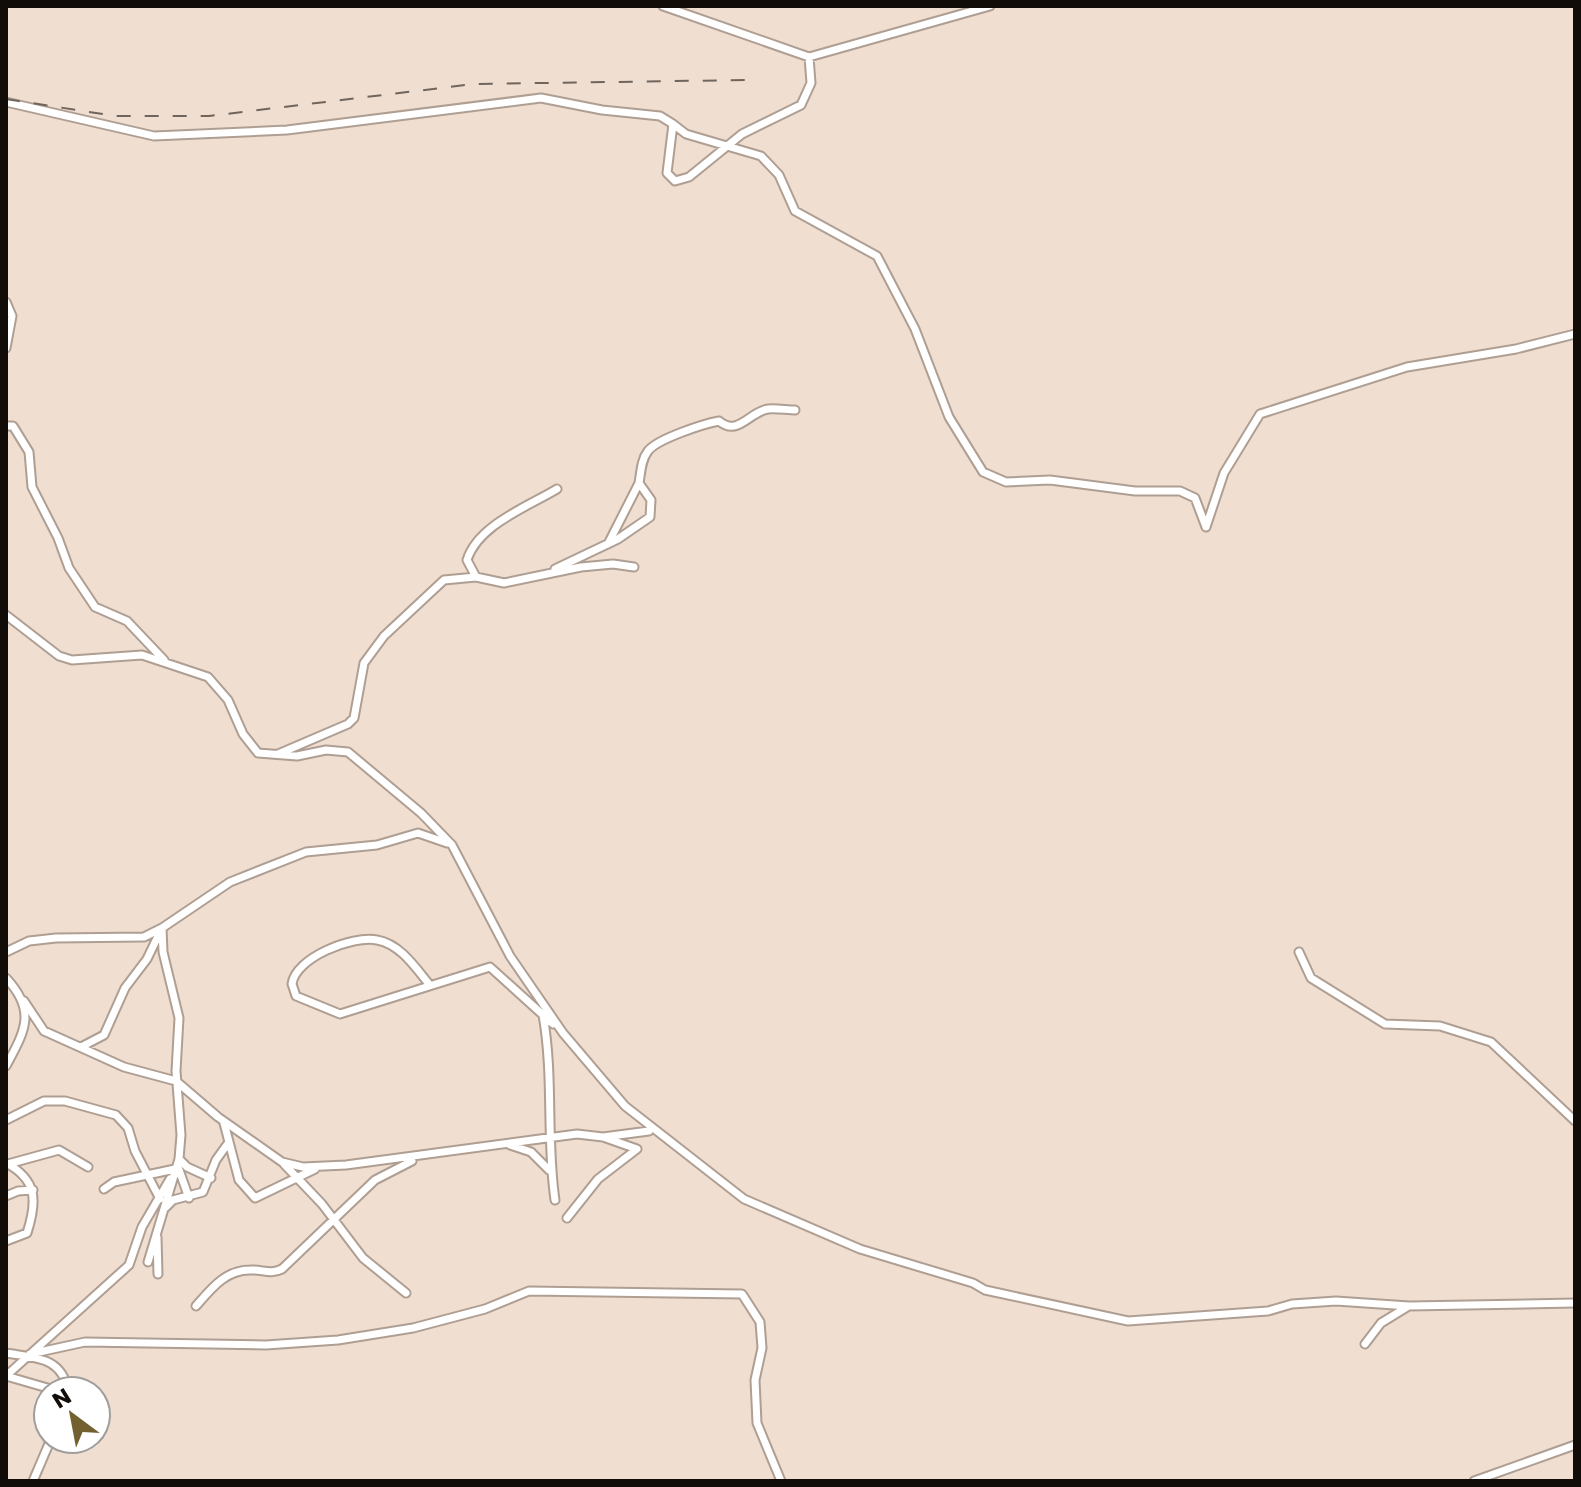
<svg xmlns="http://www.w3.org/2000/svg" width="1581" height="1487" viewBox="0 0 1581 1487" font-family="Poppins,sans-serif">
<style>
.lines{fill:none;stroke-linecap:round;stroke-linejoin:round}
.street-casing{stroke:#af9e92;stroke-width:11}
.street{stroke:#fff;stroke-width:7}
.rail{stroke:#6f655d;stroke-width:2;stroke-dasharray:14 14;stroke-linecap:butt}
</style>
<rect width="100%" height="100%" fill="#f0ded1"/>
<g class="lines">
<defs>
<path id="street" d="M663 6 809 57
M6 102 154 136 287 130 541 98 602 110 660 116 673 124 667 173 675 181 689 177 742 134 801 105 811 83 809 57 990 6
M673 124 686 134 761 156 779 175 795 211 877 256 915 329 949 417 983 472 1006 482 1050 480 1135 491H1180L1195 498 1206 527
M6 302 12 316 6 348
M6 426H13L29 452 32 487 58 538 69 568 95 607 127 621 164 660
M1206 527 1224 473 1260 414 1407 367 1516 349 1575 334
M608 544 639 483
M555 569 618 539 650 517 651 500 639 483C641 472 641 460 648 451 657 439 703 424 719 421 738 437 749 412 768 409 776 408 787 410 795 410
M476 577 467 560C478 525 527 507 557 489
M6 615 59 656 72 660 142 655 208 677 228 700 243 734 258 753 297 756 326 750 348 752 421 813 452 845 510 956 563 1033 625 1106 744 1199 860 1249 973 1283 985 1290 1128 1321 1268 1311 1292 1304 1336 1301 1409 1306 1575 1303
M278 754 348 724 354 718 364 663 384 636 444 580 476 577 504 583 581 567 613 564 634 567
M6 952 29 941 56 938 144 937 162 928 230 882 306 852 377 845 418 833 447 843
M1299 952 1311 978 1385 1024 1440 1026 1491 1042 1575 1121
M6 978C37 1011 25 1031 6 1066
M429 984C415 967 400 944 377 940 352 935 295 958 292 984L296 996 340 1014 490 967 553 1024
M24 1001 44 1031 124 1067 176 1081 218 1117 282 1162 303 1167 346 1165 577 1134 603 1137
M543 1015C554 1077 546 1139 555 1200
M81 1047 104 1035 125 988 147 959 161 930
M6 1120 44 1101H65L116 1115 128 1128 135 1151 160 1199
M224 1123 239 1180 255 1198 315 1169
M510 1145 531 1152 549 1170
M179 1159 187 1167 211 1178
M6 1163C38 1180 37 1202 27 1233L6 1241
M8 1164 59 1150 88 1167
M284 1164 322 1204 363 1258 406 1293
M178 1167 189 1198
M104 1189 114 1182 175 1169
M6 1196 18 1191 33 1190
M166 1207 173 1200 203 1192 216 1160 229 1142
M567 1218 598 1179 637 1149 603 1137 649 1131
M157 1237 158 1274
M148 1262 179 1159 181 1135 176 1071 179 1018 163 952 162 928
M196 1306C211 1289 225 1270 250 1270 262 1269 270 1275 282 1269L375 1180 412 1161
M1365 1344 1381 1323 1407 1307
M6 1353C34 1358 62 1356 68 1391
M30 1354 85 1342 266 1345 338 1340 413 1328 485 1309 529 1291 742 1294 760 1322 762 1348 755 1380 757 1423 781 1481
M6 1376 129 1265 142 1227 170 1179
M6 1376 58 1391
M33 1481 51 1439
M1474 1481 1575 1445"/>
</defs>
<use href="#street" class="street-casing"/>
<use href="#street" class="street"/>
<path class="rail" d="M6 99 115 116H209L474 84 748 80"/>
</g>
<rect width="1581" height="1487" fill="none" stroke="#110c07" stroke-width="16"/>
<g transform="translate(72 1415) rotate(328)"><circle r="38" fill="#ffffff" stroke="#a09e9c" stroke-width="2"/>
<path d="M0-6L14 30L0 20L-14 30Z" fill="#72602e"/>
<text y="-12" font-size="22" font-weight="bold" text-anchor="middle" fill="#110c07">N</text>
</g>
</svg>
